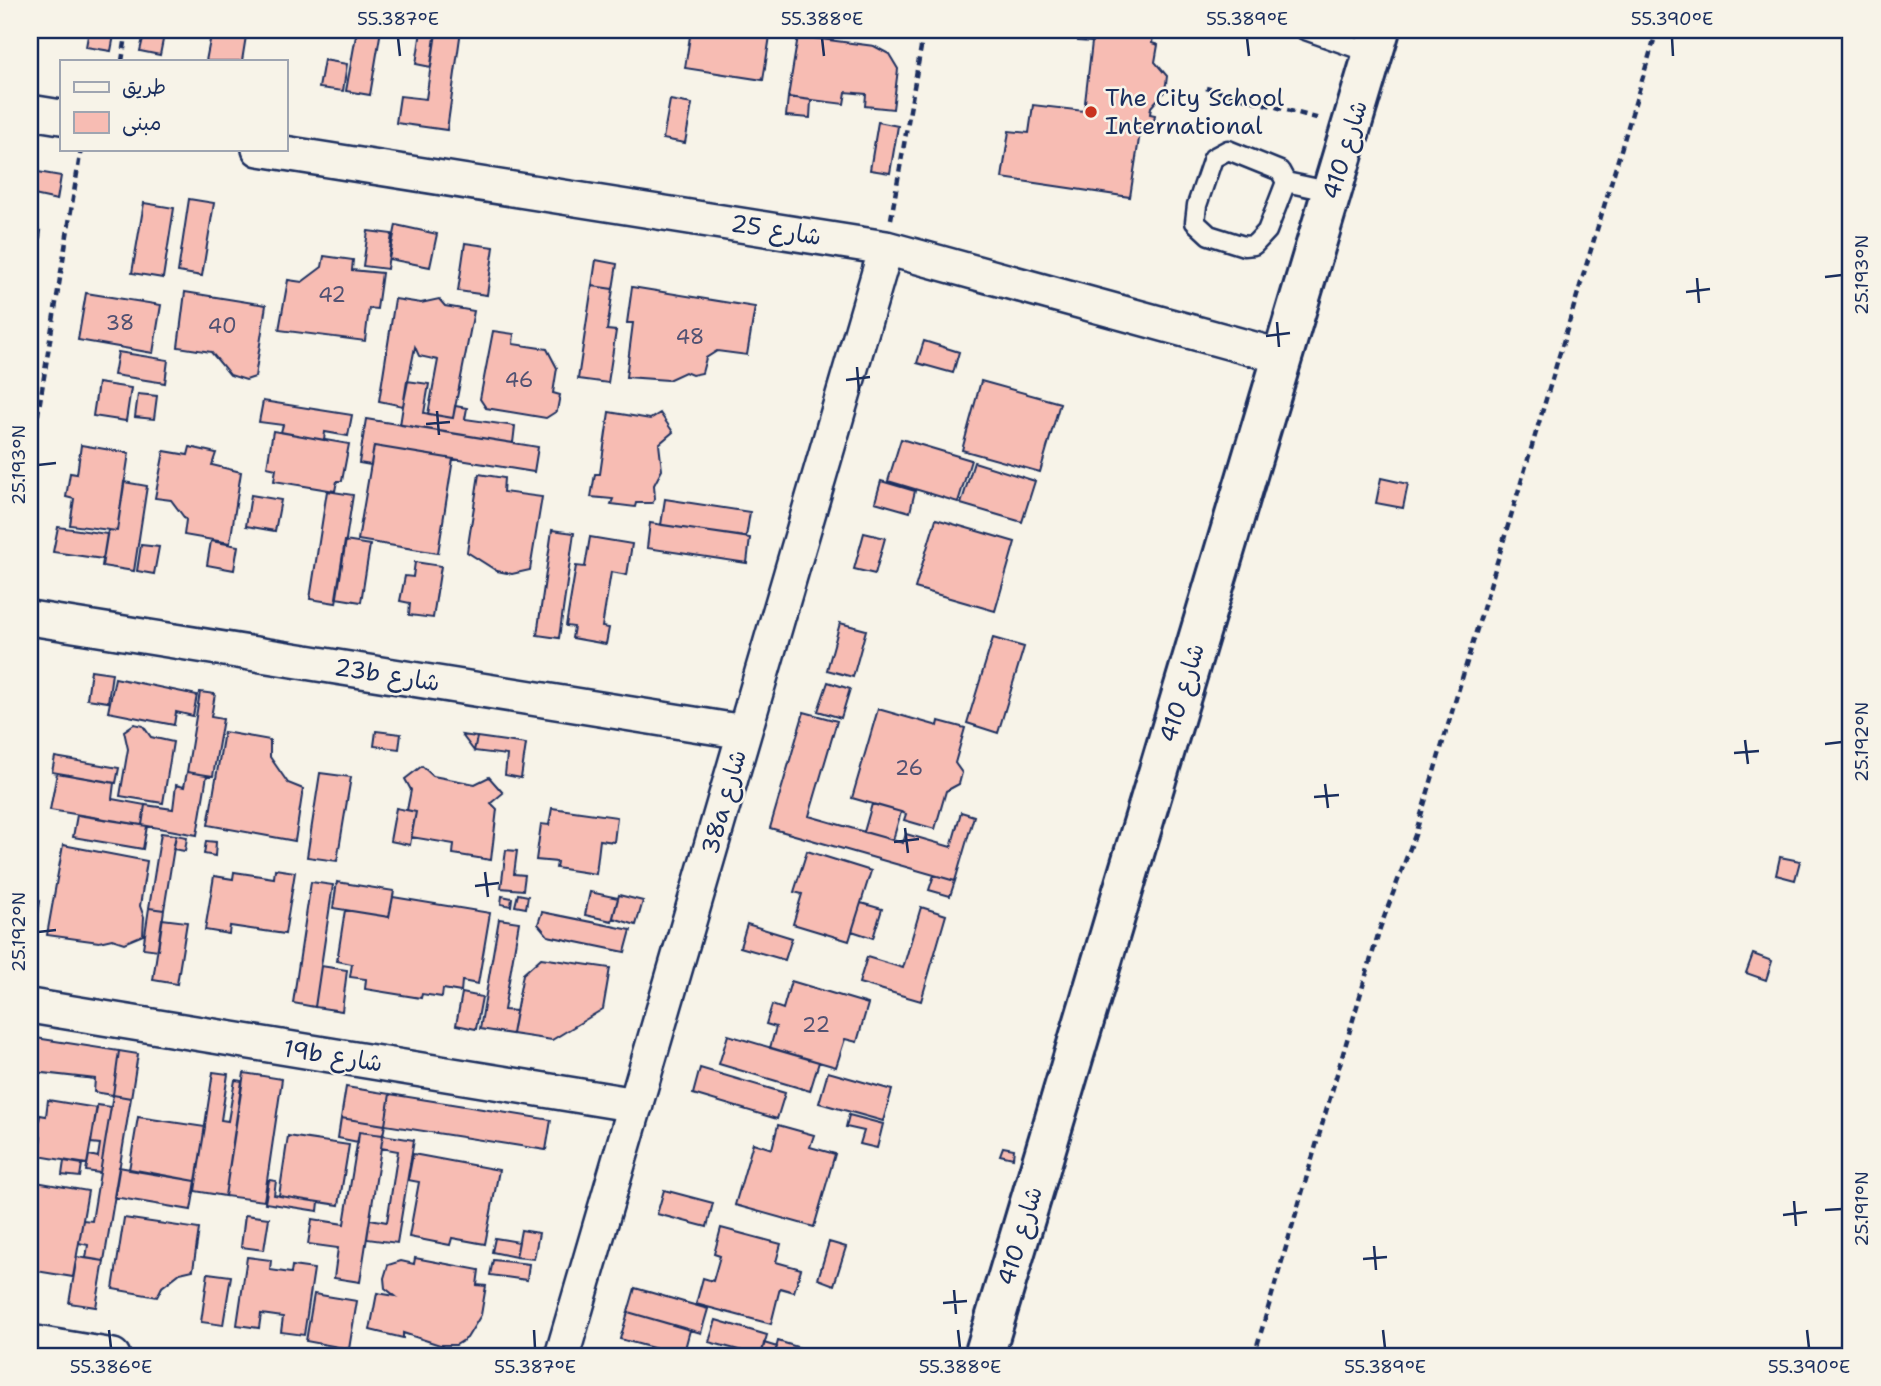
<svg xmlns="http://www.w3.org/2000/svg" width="1881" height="1386" viewBox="0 0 1881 1386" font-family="'Shantell Sans','Playpen Sans Arabic',sans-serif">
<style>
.building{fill:#f7bcb3;stroke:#1b2f5e;stroke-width:2}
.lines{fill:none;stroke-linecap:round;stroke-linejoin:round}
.lane-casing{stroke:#1b2f5e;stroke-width:23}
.street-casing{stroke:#1b2f5e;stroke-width:38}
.secondary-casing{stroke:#1b2f5e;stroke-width:44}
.path{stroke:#1b2f5e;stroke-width:4.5;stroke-dasharray:7 5;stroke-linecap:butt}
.lane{stroke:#f7f3e8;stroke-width:18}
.street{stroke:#f7f3e8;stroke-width:33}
.secondary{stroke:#f7f3e8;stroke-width:38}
.ticks{fill:none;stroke:#1b2f5e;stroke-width:2.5}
.poi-dot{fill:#c8321e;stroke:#f7f3e8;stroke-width:2.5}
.labels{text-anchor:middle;stroke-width:5;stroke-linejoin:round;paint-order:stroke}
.number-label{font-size:21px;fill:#525273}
.poi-label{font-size:24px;fill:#1b2f5e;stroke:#f7f3e8;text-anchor:start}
.street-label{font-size:24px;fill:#1b2f5e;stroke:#f7f3e8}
.neatline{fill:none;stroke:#1b2f5e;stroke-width:2.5}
.ticks-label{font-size:18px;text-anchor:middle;fill:#1b2f5e}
</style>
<rect width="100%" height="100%" fill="#f7f3e8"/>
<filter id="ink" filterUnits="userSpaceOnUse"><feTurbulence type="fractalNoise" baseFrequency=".0143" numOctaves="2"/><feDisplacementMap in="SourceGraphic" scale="14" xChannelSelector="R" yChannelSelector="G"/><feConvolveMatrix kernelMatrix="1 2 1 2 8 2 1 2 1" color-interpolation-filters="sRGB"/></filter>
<g filter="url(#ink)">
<path class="building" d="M89 30H115L111 51 86 47Z
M145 30H165L160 55 140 51Z
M212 30H247L242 61H206Z
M357 30H381L370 95 346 91Z
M436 30H461L447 130 396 123 400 96 426 99Z
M691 30H771L763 80 685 68Z
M785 30H800L799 34Z
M1079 30H1154L1152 43 1158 45 1155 62 1167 76 1166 84 1164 92 1151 107 1150 114 1155 115 1153 128 1141 126 1130 197 1002 178 1009 131 1029 133 1033 105 1084 111 1092 42 1078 41Z
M421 31 436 33 431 67 416 64Z
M798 36 874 46 889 54 898 69 893 109 865 106 866 94 846 92 844 104 788 97Z
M324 60 347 64 343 91 319 88Z
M788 97 811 100 810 118 786 116Z
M670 100 692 104 685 143 663 139Z
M878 122 898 126 890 173 870 170Z
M38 172 61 176 57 200 34 195Z
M189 199 214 203 202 276 178 272Z
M144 203 174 208 163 278 132 273Z
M396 225 437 234 430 267 389 259Z
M30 230 41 231 32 297 30 296Z
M368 231 392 234 387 269 363 266Z
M465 243 494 247 487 295 458 291Z
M324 256 353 260 352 270 382 273 377 309 369 308 365 341 279 330 288 280 302 282 322 267Z
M596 260 617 264 613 289 592 286Z
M592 286 613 289 607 330 616 331 608 383 578 379Z
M632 287 755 307 747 355 717 351 706 358 702 373 692 375 685 372 668 380 626 377 633 323H627Z
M185 292 266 305 255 377 246 380 230 375 211 352 178 347Z
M86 293 161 305 153 353 78 340Z
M395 299 421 303 439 299 445 306 474 311 453 418 428 414 438 360 419 356 415 347 403 406 379 401Z
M493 331 514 334 513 344 547 349 557 368 553 393 560 395 557 411 546 418 486 408 480 399Z
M924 341 959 352 953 373 917 363Z
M118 352 168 360 165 383 114 375Z
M407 381 429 384 424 413 453 418 455 406 467 408 465 419 515 426 513 443 400 425Z
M981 381 1060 403 1040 472 962 450Z
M98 383 131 388 126 421 93 416Z
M138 394 157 396 154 419 135 417Z
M263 401 352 415 348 436 325 432 324 440 281 432 283 425 259 422Z
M609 412 650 419 660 413 673 432 659 444 662 470 654 485 655 499 652 503H636L635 507 611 504 613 499 591 497 595 474H600Z
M366 419 538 447 534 472 374 446 371 465 359 463Z
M273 431 349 444 342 481H337L335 491 274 481 276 469 267 467Z
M901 439 971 460 958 502 888 481Z
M81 445 129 453 117 531 70 525 74 499 66 497 70 473 77 474Z
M374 446 453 459 438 553 358 540Z
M190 447 216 453 212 465 241 472 230 543 184 535 186 520 171 500 155 498 164 451 188 455Z
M974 462 1035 481 1022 522 961 504Z
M479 474 504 478 503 492 542 497 530 570 512 574 497 571 467 552Z
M1381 478 1408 484 1403 508 1376 503Z
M881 481 915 491 910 512 875 502Z
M124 482 147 486 134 571 102 566 108 530 117 531Z
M327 491 353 495 336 603 310 599Z
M251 495 281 500 275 531 246 526Z
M665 499 750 512 746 537 661 525Z
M936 519 1015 542 995 611 915 588Z
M650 523 750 538 747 563 647 548Z
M58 527 107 534 103 559 53 552Z
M552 530 574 533 559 638 537 635Z
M864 533 885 538 875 574 854 569Z
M590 537 632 544 627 575 611 572 602 627 609 628 606 644 572 638 574 627 566 626 576 566 585 567Z
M211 541 238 546 234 570 207 565Z
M345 541 370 545 361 602 336 598Z
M141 545 159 547 154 574 137 571Z
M415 562 441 566 433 618 409 615 410 603 400 601 405 576 413 577Z
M840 623 866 630 853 677 827 670Z
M993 638 1024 647 998 733 967 723Z
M91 670 112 673 108 702 87 699Z
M115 678 197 695 193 716 176 712 174 725 108 712Z
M828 682 850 689 841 718 818 711Z
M200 692 215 694 211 717 223 719 213 776 187 772Z
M878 709 938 726 939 721 965 728 955 763 962 773 959 784 946 791 935 829 904 820 906 814 901 812 852 798Z
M804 712 837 721 809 816 903 843 906 834 951 847 961 812 974 816 955 881 770 828Z
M134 724 143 726 151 737 173 742 163 803 120 796 128 749 124 731Z
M376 731 401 734 399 749 374 746Z
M224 732 270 740V757L288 783 303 789 295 841 208 825Z
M462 735 477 737 474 751Z
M477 737 526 744 521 778 505 775 507 755 474 751Z
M55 757 119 768 116 783 52 772Z
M422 766 433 776 475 784 489 777 503 793 491 803 497 809 491 860 453 854 454 844 411 837 416 812 407 810 411 790 405 779Z
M187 772 207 775 197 835 142 825 145 805 173 809 176 785 184 787Z
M57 773 114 783 112 799 145 805 142 825 50 810Z
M320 773 351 777 337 861 307 857Z
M872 804 901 812 893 840 864 832Z
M396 808 416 812 410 845 390 841Z
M552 808 617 817 614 842 600 840 596 874 556 868 557 862 536 860 541 824 549 825Z
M77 815 147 826 143 849 73 837Z
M161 833 176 835 164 910 149 908Z
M176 835 187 837 185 851 173 849Z
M206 841 216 842 215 856 204 854Z
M63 845 147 861 140 906 144 917 143 935 124 943 112 939 99 942 47 935Z
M506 850 517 851 514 874 525 875 523 890 501 888Z
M807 851 871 871 849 941 793 924 802 894 794 892Z
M1780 857 1800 861 1795 880 1776 875Z
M275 869 295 872 285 934 230 926 229 934 205 930 214 876 233 879 234 872 274 878Z
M934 875 955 881 950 896 929 890Z
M311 882 333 885 315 1007 293 1003Z
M337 882 394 891 389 917 333 908Z
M590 892 618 898 612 921 585 915Z
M518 894 528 896 526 908 515 906Z
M619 895 643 901 636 925 613 918Z
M502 896 512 898 511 906 501 904Z
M393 897 490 913 478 984 462 981 461 992 443 989 442 997 422 994 421 998 365 989 366 979 350 977 352 964 337 961 345 910 389 917Z
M31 900 40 901 38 914 30 913Z
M861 903 882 909 873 938 852 931Z
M921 907 946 915 921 1001 859 983 867 957 903 968Z
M149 908 164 910 158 950 143 948Z
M542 912 631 930 625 952 548 936 538 924Z
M162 919 187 922 177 984 153 980Z
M499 919 519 922 504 1010 516 1011 512 1034 480 1029Z
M747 924 792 938 785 960 740 947Z
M1753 954 1772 961 1766 980 1746 973Z
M541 958 610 968 603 1009 552 1040 512 1034 523 974Z
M321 966 347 970 342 1011 315 1007Z
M791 981 868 1004 857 1042 845 1039 836 1067 770 1048 776 1027 766 1024 772 1005 783 1009Z
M462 993 482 997 476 1029 456 1025Z
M728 1035 819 1062 810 1091 719 1064Z
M36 1038 119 1051 113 1095 94 1092 95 1079 34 1072 36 1056H30V1043Z
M119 1051 138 1054 131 1098 113 1095Z
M700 1068 785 1093 777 1119 693 1094Z
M213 1072 228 1074 221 1120 228 1121 235 1080 242 1081 225 1196 195 1191Z
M828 1072 892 1090 883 1121 819 1103Z
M244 1073 282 1079 264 1201 225 1196Z
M346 1087 390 1094 385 1125 341 1118Z
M390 1094 551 1120 546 1150 385 1125Z
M113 1095 131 1098 104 1261 86 1258 88 1245 79 1243 83 1220 92 1221Z
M48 1100 97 1108 87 1164 38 1156 41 1137 36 1136 40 1115 46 1116Z
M97 1105 111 1107 100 1173 86 1171 89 1155 98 1157 100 1144 91 1143Z
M849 1115 883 1124 877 1148 860 1144 864 1131 846 1127Z
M138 1117 205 1127 196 1181 129 1170Z
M341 1118 385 1125 383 1135 359 1132 358 1142 338 1138Z
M778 1125 814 1135 810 1147 835 1154 814 1227 735 1205 753 1143 772 1149Z
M359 1132 383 1135 360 1282 334 1278 338 1248 308 1244 312 1219 344 1224Z
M383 1135 414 1140 397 1243 367 1239 370 1219 387 1222 398 1151 381 1148Z
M288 1136 349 1145 339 1205 279 1196Z
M1003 1147 1014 1149 1013 1158 1000 1155Z
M413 1154 499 1170 485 1244 452 1238 450 1245 409 1237 419 1182 408 1180Z
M64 1161 82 1164 80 1177 62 1175Z
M119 1167 196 1181 191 1210 114 1197Z
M269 1180 276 1181 274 1195 319 1202 318 1211 265 1203Z
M30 1181 88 1191 73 1277 30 1270Z
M664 1190 713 1203 707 1227 657 1214Z
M245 1215 269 1218 264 1250 241 1247Z
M124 1218 199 1229 193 1270 180 1273 162 1287 157 1297 113 1289Z
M721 1228 781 1244 776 1262 801 1269 794 1292 780 1288 771 1324 696 1304 703 1278 713 1281 720 1256 714 1254Z
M521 1230 539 1233 534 1259 516 1257Z
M495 1238 519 1242 516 1257 492 1252Z
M829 1242 846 1247 834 1285 818 1279Z
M77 1257 104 1261 96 1307 69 1303Z
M247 1257 271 1260 270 1270 291 1273 292 1266 314 1269 304 1335 281 1332 283 1317 261 1314 259 1328 237 1325Z
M415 1258 479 1270 477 1285 486 1286 481 1315 467 1338 456 1345H440L403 1333V1338L370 1330 377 1293 395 1296 385 1288 384 1278 388 1265 401 1261 414 1264Z
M493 1260 529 1264 527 1280 490 1275Z
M208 1273 231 1276 223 1325 201 1322Z
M635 1288 708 1309 701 1333 628 1312Z
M314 1294 357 1301 349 1349 306 1341Z
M628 1312 690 1330 683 1356 620 1339Z
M716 1320 767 1335 761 1356 709 1342Z
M778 1341 816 1353 815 1356H774Z
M764 1343 777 1347 774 1356H761Z"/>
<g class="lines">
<defs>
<path id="lane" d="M1305 30 1373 54
M1228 150 1280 171 1286 182 1267 231 1254 245 1244 246 1209 235 1195 222 1197 205 1213 158Z
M1286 182 1332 192"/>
<path id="street" d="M30 112 61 117
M259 149 886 248 1283 357
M30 618 744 732
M30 1006 636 1105
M30 1342 113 1356
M562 1356 886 248"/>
<path id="secondary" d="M984 1356 1380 30"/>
</defs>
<use href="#lane" class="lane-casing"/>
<use href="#street" class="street-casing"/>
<use href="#secondary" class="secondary-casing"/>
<path class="path" d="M122 61 127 30
M1206 88 1320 119
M891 219 924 30
M30 463 81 149
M1254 1356 1380 928 1415 835 1657 30"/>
<use href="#lane" class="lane"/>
<use href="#street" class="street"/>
<use href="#secondary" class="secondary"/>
</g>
</g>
<path class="ticks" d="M398 38 400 56M822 38 824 56M1247 38 1249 56M1672 38 1673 56M1825 277 1842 275M1697 278 1699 303M1686 292 1710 289M1277 322 1279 347M1266 336 1290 333M857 367 859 391M846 380 870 377M437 411 439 435M426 424 450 422M38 465 56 463M1745 740 1748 764M1825 744 1842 742M1734 753 1759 751M1325 784 1328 808M1314 797 1339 795M905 828 908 853M894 842 919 839M485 872 488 897M475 886 499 883M38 932 56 930M1794 1201 1796 1226M1825 1210 1842 1209M1783 1215 1807 1212M1374 1246 1376 1270M1363 1259 1387 1257M954 1290 956 1314M943 1303 967 1301M109 1330 111 1348M534 1330 535 1348M958 1330 960 1348M1383 1330 1385 1348M1807 1330 1809 1348"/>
<circle class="poi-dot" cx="1091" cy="112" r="7"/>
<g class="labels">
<g class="number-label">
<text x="332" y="302">42</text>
<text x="120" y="330">38</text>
<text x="222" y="333">40</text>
<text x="690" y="344">48</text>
<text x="519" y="387">46</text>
<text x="909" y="775">26</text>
<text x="816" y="1032">22</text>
</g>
<g class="poi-label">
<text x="1105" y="106">The City School<tspan x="1105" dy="28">International</tspan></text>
</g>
<g class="street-label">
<text transform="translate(1345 150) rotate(-73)" y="8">شارع 410</text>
<text transform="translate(776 230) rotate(9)" y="8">شارع 25</text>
<text transform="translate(387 675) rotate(9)" y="8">23b شارع</text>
<text transform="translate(1182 693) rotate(-73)" y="8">شارع 410</text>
<text transform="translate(724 802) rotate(-74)" y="8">38a شارع</text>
<text transform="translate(333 1056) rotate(9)" y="8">19b شارع</text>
<text transform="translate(1020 1236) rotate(-73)" y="8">شارع 410</text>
</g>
</g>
<rect width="1881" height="1386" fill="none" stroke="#f7f3e8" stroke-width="77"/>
<rect x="60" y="60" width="228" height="91" fill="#f7f3e8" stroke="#9fa5b1" stroke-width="2"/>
<rect x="74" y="82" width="35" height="10" fill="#f7f3e8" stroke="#9fa5b1" stroke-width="2"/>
<text x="122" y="94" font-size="21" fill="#1b2f5e">طريق</text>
<rect x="74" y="112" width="35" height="21" fill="#f7bcb3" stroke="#9fa5b1" stroke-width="2"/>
<text x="122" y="130" font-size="21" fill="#1b2f5e">مبنى</text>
<rect x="38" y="38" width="1804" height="1310" class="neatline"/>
<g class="ticks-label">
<text x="398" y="25">55.387°E</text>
<text x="822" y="25">55.388°E</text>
<text x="1247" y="25">55.389°E</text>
<text x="1672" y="25">55.390°E</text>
<text transform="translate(1862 275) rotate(-90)" y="6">25.193°N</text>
<text transform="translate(19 465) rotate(-90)" y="6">25.193°N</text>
<text transform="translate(1862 742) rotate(-90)" y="6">25.192°N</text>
<text transform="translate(19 932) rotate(-90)" y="6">25.192°N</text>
<text transform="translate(1862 1209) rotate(-90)" y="6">25.191°N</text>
<text x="111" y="1373">55.386°E</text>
<text x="535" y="1373">55.387°E</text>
<text x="960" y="1373">55.388°E</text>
<text x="1385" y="1373">55.389°E</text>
<text x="1809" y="1373">55.390°E</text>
</g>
</svg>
